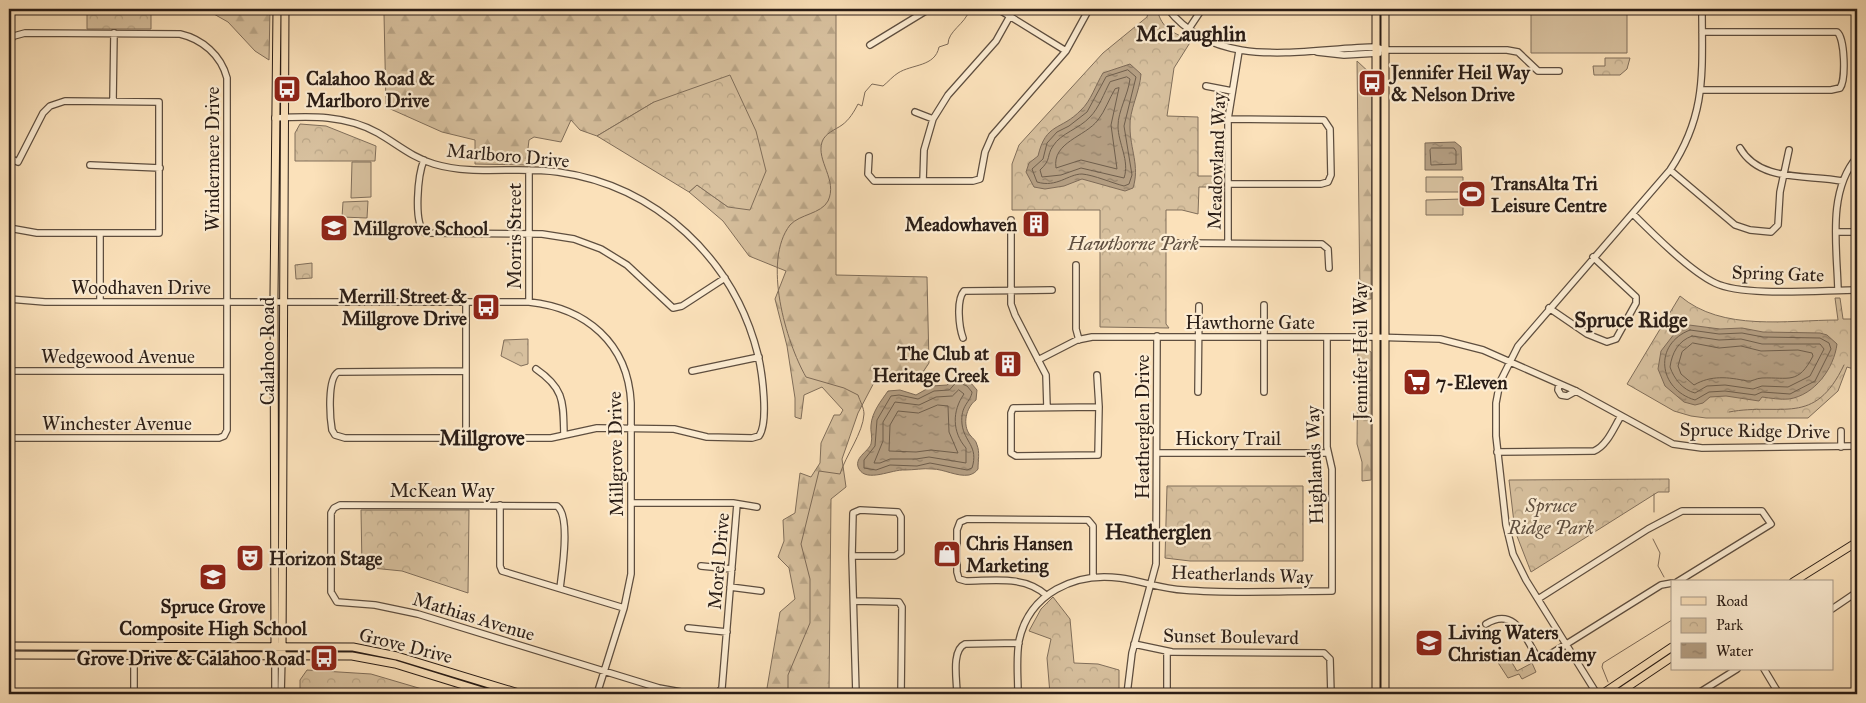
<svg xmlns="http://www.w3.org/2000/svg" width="1866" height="703" viewBox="0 0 1866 703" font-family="'IM FELL Great Primer',serif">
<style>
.grass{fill:#d7c09e;stroke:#806e5a}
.forest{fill:url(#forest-firs);stroke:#806e5a}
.park{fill:url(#park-crowns);stroke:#806e5a}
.water{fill:url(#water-ripples);stroke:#7d6a57}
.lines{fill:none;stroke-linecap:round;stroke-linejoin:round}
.shore{stroke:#6f5e4c;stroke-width:1}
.stream{stroke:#7d6a57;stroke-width:1}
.minor-casing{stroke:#5e4e3f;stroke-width:8}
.major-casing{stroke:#2a1d16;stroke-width:9}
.minor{stroke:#fcecd2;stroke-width:5.5}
.major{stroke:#fbe1ba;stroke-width:7}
.labels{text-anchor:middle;stroke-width:4.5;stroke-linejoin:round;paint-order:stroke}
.poi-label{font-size:19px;font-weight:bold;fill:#2a1d16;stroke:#fcecd2;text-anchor:start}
.street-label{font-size:19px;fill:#2a1d16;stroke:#fcecd2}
.park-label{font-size:19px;font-style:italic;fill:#5e4e3f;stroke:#fcecd2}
.quarter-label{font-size:21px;font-weight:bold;fill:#2a1d16;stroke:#fcecd2}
</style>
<defs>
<pattern id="forest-firs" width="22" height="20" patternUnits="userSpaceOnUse" patternTransform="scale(1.25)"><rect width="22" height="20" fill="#d7c09e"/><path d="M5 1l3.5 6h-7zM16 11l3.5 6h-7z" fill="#b9a587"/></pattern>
<pattern id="park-crowns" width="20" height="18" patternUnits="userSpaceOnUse" patternTransform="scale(1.25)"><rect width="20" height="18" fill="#d7c09e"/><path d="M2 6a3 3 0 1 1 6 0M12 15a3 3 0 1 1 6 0" fill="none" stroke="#b9a587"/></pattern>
<pattern id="water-ripples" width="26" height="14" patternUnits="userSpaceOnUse" patternTransform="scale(1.25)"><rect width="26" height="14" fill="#b49e82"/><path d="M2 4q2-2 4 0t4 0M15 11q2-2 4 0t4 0" fill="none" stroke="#938069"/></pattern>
</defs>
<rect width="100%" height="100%" fill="#fbe1ba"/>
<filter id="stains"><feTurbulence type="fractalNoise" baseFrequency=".004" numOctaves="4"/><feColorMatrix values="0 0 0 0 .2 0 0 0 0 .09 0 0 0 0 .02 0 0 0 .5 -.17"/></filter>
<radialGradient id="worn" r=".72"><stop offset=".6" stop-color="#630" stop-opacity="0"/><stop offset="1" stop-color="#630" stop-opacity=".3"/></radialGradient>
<path class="grass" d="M1531 9H1627V53H1531Z
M352 162H371V197L351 198Z
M1426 177H1463V192H1426Z
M1463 199V215H1426V200Z"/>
<path class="forest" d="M205 9H270L269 60 255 51 228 22Z
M376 9H836V275L927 277 929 363 923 372 879 373 858 413 842 459 846 487 831 499 829 694H766L780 612 795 599 789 568 778 557 784 541 783 520 795 513 800 473 811 477 820 463 821 443 834 415H840L843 410 822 387 804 395 801 419 795 417V398L787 346 775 299 786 271 749 256 723 221 689 192 697 185 728 207 654 102 597 136 580 130 571 120 561 142 534 137 529 140 526 165 475 164V140L442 132 386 107 384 14Z
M1357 61 1372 75 1371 299H1360Z
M1358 344 1371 352V480L1362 481V462L1357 444Z"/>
<path class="park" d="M87 9H151V29H87Z
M1149 9H1157C1162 30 1173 32 1191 41L1174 68 1167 116 1198 117V176H1222L1223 187H1199L1198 214 1182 210H1166V324L1169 328 1100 327V210H1012V164L1019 145 1103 53 1147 17Z
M1605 58H1630L1627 69 1620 75H1594L1593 66H1605Z
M730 75 756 131 766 171 750 210 728 207 697 185 689 192 597 136 654 102Z
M300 124 326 126 376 146 375 161H295V133Z
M368 201 367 218 342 217 343 202Z
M312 263V278L296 279 295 265Z
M1680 296C1722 332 1788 320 1838 320L1835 298H1840L1843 319H1857V370L1847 367 1838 391 1808 418H1706L1691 416 1674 411 1627 384Z
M528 339V364L521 366 501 356 504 340Z
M1669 479V492H1658L1531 572 1515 531 1509 480Z
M1167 486H1303V561H1190L1165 558Z
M361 510H469L468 593 402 571 362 567Z
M1053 597 1070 619 1074 663 1098 664 1119 670V694H1050L1047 658 1051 639 1029 631 1041 609Z
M1505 651 1517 671 1532 663 1536 672 1522 679 1519 674 1508 678 1495 658Z
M307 670 371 674 439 694H300V680Z"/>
<path class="water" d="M1130 64 1141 74C1140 91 1129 111 1130 127 1130 149 1140 166 1133 188L1125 191 1082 179 1064 186 1045 189 1034 187 1026 172 1029 163 1038 156C1046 122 1061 131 1081 110 1091 101 1096 84 1103 73Z
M1455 142 1461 147 1462 170H1425V143Z
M1689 325 1720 329 1742 328 1763 332 1820 333 1827 335 1837 344C1834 368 1815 395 1789 399 1781 400 1770 398 1762 397L1759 401 1726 396 1710 397 1703 403 1695 405 1684 402 1665 386 1658 369 1661 351 1678 329Z
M957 377 970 382 977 390 976 400C966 407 962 425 970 435 973 439 976 440 977 445 980 452 978 461 978 469 976 472 973 474 969 475 957 477 944 469 932 469 923 468 914 470 905 470 892 469 867 483 859 469 853 458 868 452 871 444 873 437 870 431 871 425 872 412 881 401 888 391L900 390 916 395 932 386 947 385Z"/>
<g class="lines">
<path class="shore" d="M1128 70 1136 77 1124 126 1132 175 1129 184 1124 186C1112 183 1094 175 1082 174 1068 174 1057 188 1037 182L1032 169 1043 159 1047 143 1057 132 1069 126 1087 112 1106 77Z
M1127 77 1130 79C1128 95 1118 111 1118 126 1118 143 1130 161 1124 178L1081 168 1061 175 1042 177 1040 170C1052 159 1046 156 1053 146 1061 133 1079 129 1090 117 1099 108 1104 93 1110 82Z
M1119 88 1111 125 1117 169 1081 160 1056 168C1052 142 1085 137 1098 120 1105 111 1109 99 1115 89Z
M1432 148H1454L1456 151V164L1431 165 1430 150Z
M1690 330 1719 334 1742 333 1763 337 1820 338 1829 343 1831 349 1815 381 1790 394 1762 392 1755 395 1725 391 1709 392 1695 400C1658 389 1653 344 1690 330Z
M1692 336 1719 340 1741 339 1762 344H1820L1824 349 1810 376 1788 387 1762 386 1753 389 1725 385 1707 386 1695 393C1683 390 1674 379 1670 367 1672 353 1678 341 1692 336Z
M1693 343 1719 348 1741 346 1761 351 1798 350 1812 353 1813 356C1798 385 1789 377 1762 378 1756 378 1752 382 1747 381 1728 377 1711 375 1694 385L1681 374 1678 366 1682 352Z
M957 382 967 386 972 392C971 402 960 405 962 424 964 442 979 446 972 468L967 470 930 463 917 466 890 465 876 470 864 468V460L875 446 877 420 891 396 899 395 918 399 934 391 949 390Z
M959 390 964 394C952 411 952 432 966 448V463L929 457 916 459H890L880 463H874L883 441V422L895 402 919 405 936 397 952 396Z
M938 405 948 406 949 432 958 453 931 450 916 452 889 451 890 425 898 411 918 413Z"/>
<path class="stream" d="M1729 412C1782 402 1814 428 1844 365
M1654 494V512
M1653 539 1660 553 1658 566 1664 577
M1608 682 1602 667 1603 663 1672 620
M788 694V675L810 623V579L801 544 819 471 840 474C846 455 863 433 864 414 864 408 860 401 858 395L844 388 806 377C786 342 762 261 790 225 800 214 821 214 828 201 838 180 816 161 822 142 825 133 835 130 842 125 849 120 854 112 858 104L862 106 865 92 872 84 883 86C888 82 893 76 898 73 912 64 935 67 939 47L948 44C948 31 965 24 969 11"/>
<defs>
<path id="minor" d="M998 9 1066 51
M1168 9C1218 73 1306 48 1376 47L1385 50H1507L1518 52 1538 71H1559
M1188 30 1202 9
M9 41 14 36 25 33 180 34C202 39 221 55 227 78V430L224 436 219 438H9
M870 45 929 9
M1317 52 1344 55 1379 53
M1206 86 1232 91
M1702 90H1831L1840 88C1846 80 1845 38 1837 32H1702
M113 100 114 33
M915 112 933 119
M275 118C311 116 346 115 378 133 397 144 413 158 434 164 474 176 517 166 558 172 657 186 734 259 758 355 762 372 769 422 759 436L752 438 707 437 674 429 597 428 551 438H345L335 435 332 430C330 418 327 379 338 372L466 371
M1228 119 1324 120 1330 129 1331 175 1328 182 1321 184H1229
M1740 148C1760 183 1808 174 1842 181
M869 156 868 174 874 181H973L980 179 985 152 992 136 1066 51 1089 9
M9 158 18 162 43 113 50 106 65 101 159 102V233H37L9 228
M424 160C418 174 413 223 425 233L542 234 574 239 601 249 627 265 673 308 682 306 725 278
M90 165 160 168
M1670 170 1735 225 1750 230 1771 232 1778 225 1780 192 1789 150
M923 181 924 150 933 119 948 95 996 41 1010 16
M1633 214C1653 234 1690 271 1715 283 1743 297 1823 290 1857 290
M1011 220V304L1015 315 1046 375 1047 407
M1837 232H1857
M1179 243 1322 244 1328 249 1329 268
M1228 243V119L1239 51
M1076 265V329L1079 340
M1838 290C1837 247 1827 192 1857 157
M9 299 45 302H529C586 308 628 343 631 403V574L624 608 597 694
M100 302V234
M529 302V170
M1264 305V392
M1549 308 1587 334 1607 342 1616 339 1636 303V297L1593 257
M963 338C959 327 956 300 964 291L1052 290
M1038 360 1077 340 1092 337H1370L1440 339 1483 350 1576 391 1673 444 1702 448 1857 446
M536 369C565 389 563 402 564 435
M9 371H227
M692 371 759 357
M1097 375 1099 407 1098 455 1016 456 1011 453V413L1013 408 1099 407
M1559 384 1558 390 1561 395 1567 396 1576 391
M1198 392 1199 306
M466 438V302
M1841 447V431
M1497 452 1594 451C1607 446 1614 427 1621 416
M1158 453H1328
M632 503H733L757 507
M500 505V566L502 571 624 608
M852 556H895L901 552V517L898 512 860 510 853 513 852 556 856 694
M701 566 732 569
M730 587 761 591
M560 588C562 572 571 516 557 506L340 505 334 508 331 513V592L337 602 375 605 418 614 659 688 692 694
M1046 595C1024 575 993 581 966 581L959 579 957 572V530L960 522 967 519 1088 520 1093 526V577
M1538 599 1648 529 1682 511H1762L1771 524 1677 582
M855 601 899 602 902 607 901 694
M1832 609 1857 592
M1486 624C1514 607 1524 635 1536 655H1549L1661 585 1672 583
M688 628 727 632
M1134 644 1172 652 1324 653 1330 659 1331 694
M134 646V694
M1764 669 1779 694
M134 693 203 694
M275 694V655
M281 694 282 655
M717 694 722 688 737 504
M957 694C957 681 951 650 965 644L1019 643
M1018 694C1018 677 1016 658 1019 641 1029 593 1075 572 1120 578 1142 581 1162 589 1184 590 1232 594 1283 591 1332 591V469L1327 447V337
M1127 694 1132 653 1156 564 1157 336
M1167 694V652
M1597 694 1526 580 1513 554 1506 525 1496 436V403L1500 382 1518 346 1670 170C1707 114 1702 72 1702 9
M1697 694 1737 669"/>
<path id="major" d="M1376 9V694
M1793 582 1857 542
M9 646 353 647 397 656 522 694
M9 655 352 656 395 664 492 694
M275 655 274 295 277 9
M282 655 285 9
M1385 694V9
M1602 694 1672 647
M1617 694 1672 657"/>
</defs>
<use href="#minor" class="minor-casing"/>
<use href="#major" class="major-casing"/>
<use href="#minor" class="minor"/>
<use href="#major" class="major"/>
</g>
<defs>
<symbol id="bus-square" viewBox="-11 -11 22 22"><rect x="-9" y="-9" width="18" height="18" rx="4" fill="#8f2418" stroke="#fcecd2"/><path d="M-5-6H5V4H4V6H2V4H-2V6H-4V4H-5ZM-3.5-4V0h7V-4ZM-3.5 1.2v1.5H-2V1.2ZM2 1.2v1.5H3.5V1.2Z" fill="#fff"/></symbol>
<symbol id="stadium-square" viewBox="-11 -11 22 22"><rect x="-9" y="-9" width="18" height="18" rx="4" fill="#8f2418" stroke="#fcecd2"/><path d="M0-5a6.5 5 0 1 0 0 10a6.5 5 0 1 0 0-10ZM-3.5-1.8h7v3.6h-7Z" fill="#fff"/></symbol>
<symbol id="building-square" viewBox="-11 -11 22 22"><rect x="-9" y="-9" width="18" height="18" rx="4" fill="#8f2418" stroke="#fcecd2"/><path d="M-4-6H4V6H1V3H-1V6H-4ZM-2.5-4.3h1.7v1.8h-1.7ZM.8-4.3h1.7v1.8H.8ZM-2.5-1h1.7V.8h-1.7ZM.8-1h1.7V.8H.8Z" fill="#fff"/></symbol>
<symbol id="school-square" viewBox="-11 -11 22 22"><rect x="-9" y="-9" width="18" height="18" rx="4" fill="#8f2418" stroke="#fcecd2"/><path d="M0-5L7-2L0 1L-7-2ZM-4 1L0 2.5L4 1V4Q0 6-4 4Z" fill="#fff"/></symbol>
<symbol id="supermarket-square" viewBox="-11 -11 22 22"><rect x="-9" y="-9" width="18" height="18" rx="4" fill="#8f2418" stroke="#fcecd2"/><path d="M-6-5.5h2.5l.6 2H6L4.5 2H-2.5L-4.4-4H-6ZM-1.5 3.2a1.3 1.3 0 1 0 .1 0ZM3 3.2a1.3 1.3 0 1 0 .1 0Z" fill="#fff"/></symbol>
<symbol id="shop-square" viewBox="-11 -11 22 22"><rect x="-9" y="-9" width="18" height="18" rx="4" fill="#8f2418" stroke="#fcecd2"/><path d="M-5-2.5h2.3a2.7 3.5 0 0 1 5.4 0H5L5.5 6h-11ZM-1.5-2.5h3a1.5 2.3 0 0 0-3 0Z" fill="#fff"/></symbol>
<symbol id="theatre-square" viewBox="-11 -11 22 22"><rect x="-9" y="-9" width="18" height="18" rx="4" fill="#8f2418" stroke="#fcecd2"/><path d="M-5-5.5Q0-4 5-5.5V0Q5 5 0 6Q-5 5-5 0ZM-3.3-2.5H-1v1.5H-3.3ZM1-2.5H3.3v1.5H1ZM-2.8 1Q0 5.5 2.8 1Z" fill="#fff"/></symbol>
</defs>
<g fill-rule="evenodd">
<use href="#bus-square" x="1356" y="67" width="32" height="32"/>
<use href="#bus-square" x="271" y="73" width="32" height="32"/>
<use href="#stadium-square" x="1456" y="178" width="32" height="32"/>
<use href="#building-square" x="1020" y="208" width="32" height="32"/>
<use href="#school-square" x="318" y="212" width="32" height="32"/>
<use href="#bus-square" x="470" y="291" width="32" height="32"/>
<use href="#building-square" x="992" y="348" width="32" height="32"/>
<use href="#supermarket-square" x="1401" y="366" width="32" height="32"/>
<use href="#shop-square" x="931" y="538" width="32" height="32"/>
<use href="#theatre-square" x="234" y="542" width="32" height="32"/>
<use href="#school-square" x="197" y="561" width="32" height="32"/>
<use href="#school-square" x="1413" y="627" width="32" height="32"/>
<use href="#bus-square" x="308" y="642" width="32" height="32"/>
</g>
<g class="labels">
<g class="poi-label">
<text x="1391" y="79">Jennifer Heil Way<tspan x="1391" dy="22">&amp; Nelson Drive</tspan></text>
<text x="306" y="85">Calahoo Road &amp;<tspan x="306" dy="22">Marlboro Drive</tspan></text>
<text x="1491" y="190">TransAlta Tri<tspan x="1491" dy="22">Leisure Centre</tspan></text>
<text x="1017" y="231" text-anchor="end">Meadowhaven</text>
<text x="353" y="235">Millgrove School</text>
<text x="467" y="303" text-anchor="end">Merrill Street &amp;<tspan x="467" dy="22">Millgrove Drive</tspan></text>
<text x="989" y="360" text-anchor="end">The Club at<tspan x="989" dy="22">Heritage Creek</tspan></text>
<text x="1436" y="389">7-Eleven</text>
<text x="966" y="550">Chris Hansen<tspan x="966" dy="22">Marketing</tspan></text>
<text x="269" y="565">Horizon Stage</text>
<text x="213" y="613" text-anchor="middle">Spruce Grove<tspan x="213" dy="22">Composite High School</tspan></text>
<text x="1448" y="639">Living Waters<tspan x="1448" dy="22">Christian Academy</tspan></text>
<text x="305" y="665" text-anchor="end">Grove Drive &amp; Calahoo Road</text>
</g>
<g class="street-label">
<text transform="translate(508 155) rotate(5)" y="7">Marlboro Drive</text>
<text transform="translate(212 159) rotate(-90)" y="7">Windermere Drive</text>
<text transform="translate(1216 161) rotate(-88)" y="7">Meadowland Way</text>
<text transform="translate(514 236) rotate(-90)" y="7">Morris Street</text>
<text transform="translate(1778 273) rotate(2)" y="7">Spring Gate</text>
<text x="141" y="294">Woodhaven Drive</text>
<text x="1250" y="329">Hawthorne Gate</text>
<text transform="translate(267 351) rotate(-90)" y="7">Calahoo Road</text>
<text transform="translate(1360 351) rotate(-90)" y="7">Jennifer Heil Way</text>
<text x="118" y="363">Wedgewood Avenue</text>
<text x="117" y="430">Winchester Avenue</text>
<text transform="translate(1142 427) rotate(-90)" y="7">Heatherglen Drive</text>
<text transform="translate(1755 430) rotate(1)" y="7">Spruce Ridge Drive</text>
<text x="1228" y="445">Hickory Trail</text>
<text transform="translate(615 454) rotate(-91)" y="7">Millgrove Drive</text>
<text transform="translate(1314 465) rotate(-92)" y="7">Highlands Way</text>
<text x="442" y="497">McKean Way</text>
<text transform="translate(718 561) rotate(-85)" y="7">Morel Drive</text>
<text transform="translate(1242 574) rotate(2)" y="7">Heatherlands Way</text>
<text transform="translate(474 616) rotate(17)" y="7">Mathias Avenue</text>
<text transform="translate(1231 636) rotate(1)" y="7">Sunset Boulevard</text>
<text transform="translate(406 645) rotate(14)" y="7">Grove Drive</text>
</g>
<g class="park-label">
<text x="1133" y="250">Hawthorne Park</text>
<text x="1551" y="512">Spruce<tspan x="1551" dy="22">Ridge Park</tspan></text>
</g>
<g class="quarter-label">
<text x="1191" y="41">McLaughlin</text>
<text x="1631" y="327">Spruce Ridge</text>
<text x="482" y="445">Millgrove</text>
<text x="1158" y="539">Heatherglen</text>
</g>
</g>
<rect width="1866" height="703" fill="none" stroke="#fbe1ba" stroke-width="30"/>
<rect x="10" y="10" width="1846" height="683" fill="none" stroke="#2a1d16" stroke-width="2.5"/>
<rect x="15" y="15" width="1836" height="673" fill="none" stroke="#2a1d16"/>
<rect x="1671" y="580" width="162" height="90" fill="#fcecd2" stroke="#a89987"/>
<rect x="1681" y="597" width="25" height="8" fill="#fbe1ba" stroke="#a89987"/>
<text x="1716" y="606" font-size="15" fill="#2a1d16">Road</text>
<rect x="1681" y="618" width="25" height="15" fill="url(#park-crowns)" stroke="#a89987"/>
<text x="1716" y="630" font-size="15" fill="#2a1d16">Park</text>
<rect x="1681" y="643" width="25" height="15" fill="url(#water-ripples)" stroke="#a89987"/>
<text x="1716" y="656" font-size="15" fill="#2a1d16">Water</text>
<rect width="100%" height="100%" filter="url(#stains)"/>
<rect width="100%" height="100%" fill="url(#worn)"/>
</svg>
